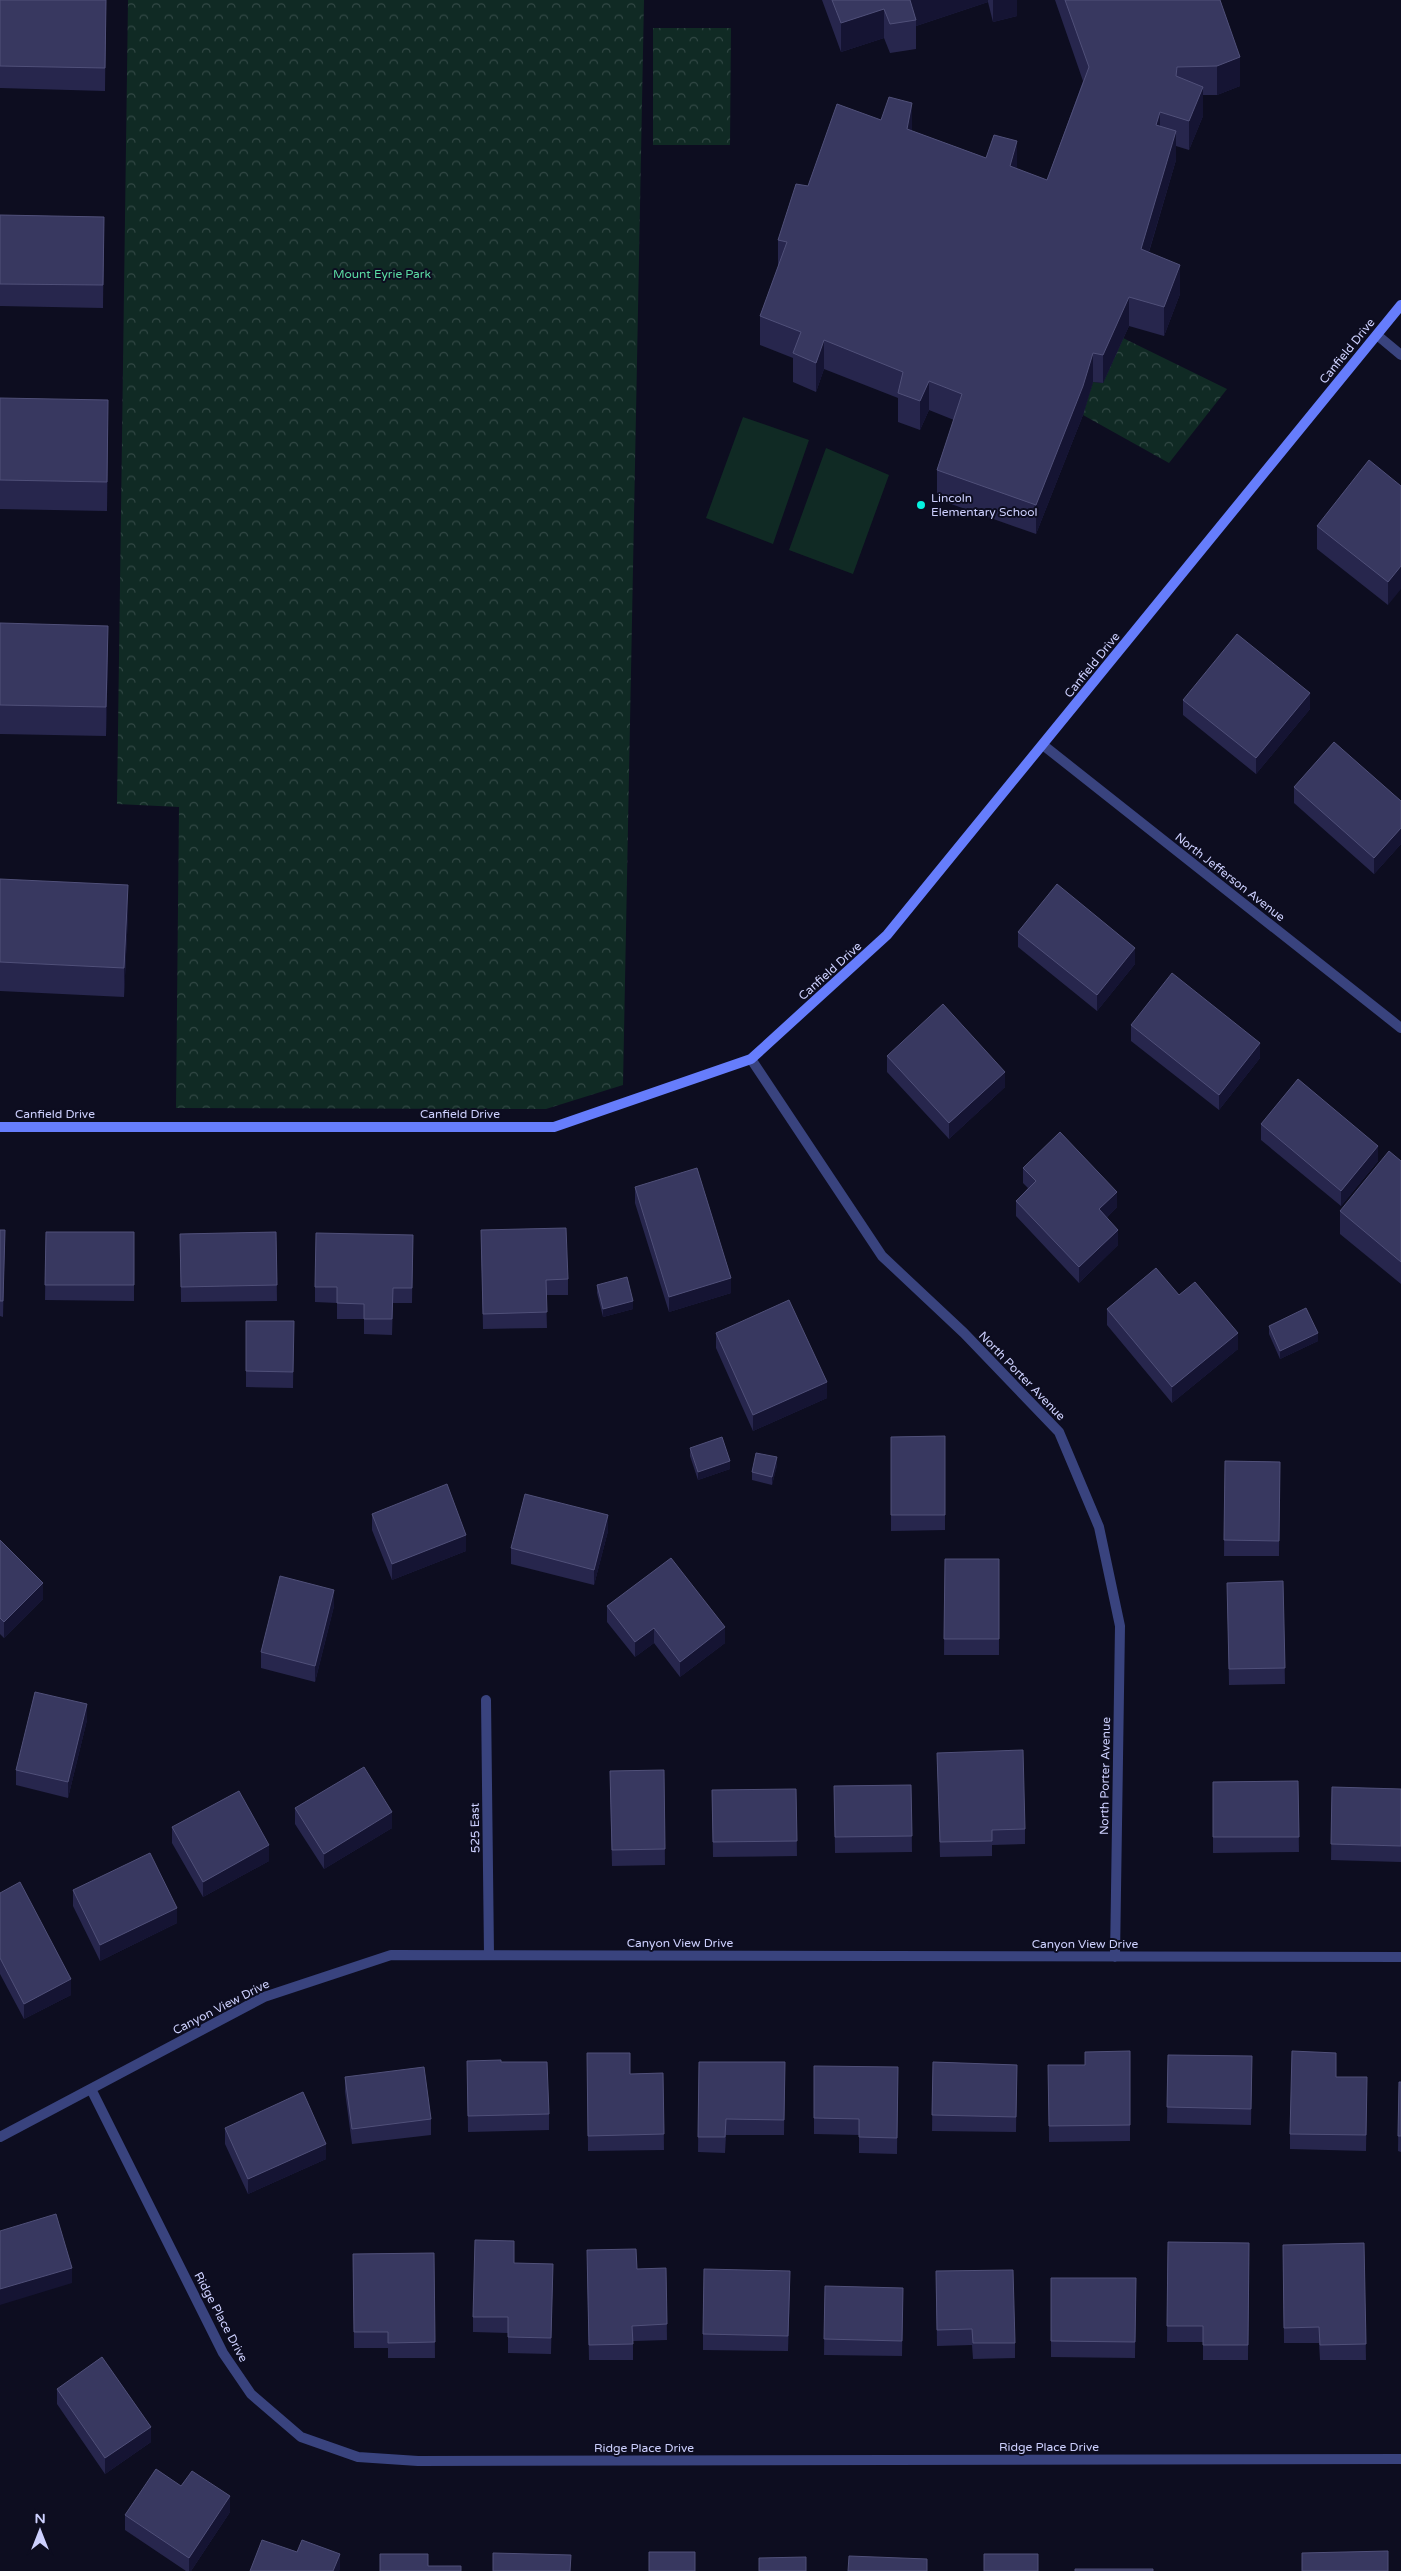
<svg xmlns="http://www.w3.org/2000/svg" width="1401" height="2571" viewBox="0 0 1401 2571" font-family="'Varela Round',sans-serif">
<style>
.grass{fill:#102a24}
.park{fill:url(#park-crowns)}
.lines{fill:none;stroke-linecap:round;stroke-linejoin:round}
.street{stroke:#39437e;stroke-width:10}
.secondary{stroke:#667dfc;stroke-width:10}
.wall{fill:#27264d}
.shaded-wall{fill:#151433}
.building{fill:#383860;stroke:#505079}
.poi-dot{fill:#05f2df;stroke:#0d0d20;stroke-width:2}
.labels{text-anchor:middle;stroke-width:4;stroke-linejoin:round;paint-order:stroke}
.park-label{font-size:12px;fill:#5bdca4;stroke:#0d0d20}
.street-label{font-size:12px;fill:#cdd0fe;stroke:#0d0d20}
.poi-label{font-size:12px;fill:#cdd0fe;stroke:#0d0d20;text-anchor:start}
</style>
<defs>
<pattern id="park-crowns" width="20" height="18" patternUnits="userSpaceOnUse" patternTransform="scale(1.25)"><rect width="20" height="18" fill="#102a24"/><path d="M2 6a3 3 0 1 1 6 0M12 15a3 3 0 1 1 6 0" fill="none" stroke="#324845"/></pattern>
</defs>
<rect width="100%" height="100%" fill="#0d0d20"/>
<path class="grass" d="M743 417 809 440 773 544 706 518Z
M826 448 889 475 853 574 789 550Z"/>
<path class="park" d="M128 0H644L623 1085 546 1109 176 1108 179 807 117 804Z
M653 28H731L730 145H653Z
M1123 338 1227 389 1169 463 1083 415 1093 382 1103 383Z"/>
<g class="lines">
<path class="street" d="M1377 335 1401 355
M1043 745 1401 1028
M751 1059 882 1256 964 1333 1059 1432 1099 1527 1120 1626 1115 1957
M486 1700 489 1955
M91 2089 223 2353 251 2394 301 2437 358 2457 418 2461 1401 2459
M0 2137 264 1997 391 1955 1401 1957"/>
<path class="secondary" d="M0 1127H554L751 1059 887 935 1401 305"/>
</g>
<path class="wall" d="M0 0H106L105 91 0 88Z
M822 0H1017V16L993 22 988 2 916 26V49L890 53 884 38 841 52Z
M1055 0H1220L1240 86 1217 95H1203V116L1189 150 1176 146V160L1149 252 1180 294 1164 336 1129 326 1103 383 1093 382 1083 415 1036 534 937 499V470L954 420 929 410 920 430 898 422V398L824 369 816 392 793 382V358L760 345V316L778 268V240L808 186 912 131 1047 180 1083 81Z
M0 215 104 217 103 308 0 306Z
M0 398 108 429 107 511 0 509Z
M1401 486 1388 605 1317 549V526Z
M0 623 108 654 106 736 0 734Z
M1183 700 1310 709 1256 774 1183 715Z
M1294 787 1401 801V844L1374 874 1294 803Z
M0 879 128 914 124 997 0 991Z
M1018 932 1135 964 1097 1011 1018 947Z
M1131 1025 1260 1058 1219 1110 1131 1041Z
M887 1056 1005 1087 949 1139 887 1072Z
M1261 1124 1378 1161 1341 1206 1261 1140Z
M1401 1161V1284L1340 1234V1211Z
M1023 1168 1117 1207 1107 1217 1118 1245 1079 1283 1016 1216V1201L1028 1188 1023 1183Z
M635 1187 731 1293 669 1312 635 1203Z
M0 1230H5L3 1317 0 1316Z
M481 1230 568 1279V1295H546L547 1328 483 1329Z
M46 1232H134V1301L45 1300Z
M276 1232 277 1301 181 1302 180 1234Z
M413 1235 412 1303H393L392 1335 364 1334V1319H337V1303L315 1302V1287Z
M597 1285 633 1309 603 1317 597 1293Z
M1179 1295 1238 1349 1172 1403 1107 1325V1309Z
M246 1321H294L293 1388 246 1387Z
M1269 1326 1318 1341 1280 1359 1269 1334Z
M716 1333 827 1398 753 1431 716 1348Z
M945 1436V1530L891 1531V1437Z
M690 1448 730 1469 698 1480 690 1456Z
M1225 1461 1280 1462 1279 1556H1224Z
M777 1465 772 1485 752 1480V1472Z
M372 1514 466 1551 392 1580 372 1530Z
M608 1531 594 1585 511 1564V1548Z
M0 1540 43 1599 4 1638 0 1634Z
M945 1559H999V1655H944Z
M1283 1581 1285 1684 1229 1685 1227 1583Z
M334 1606 315 1682 261 1668V1652Z
M607 1606 725 1643 680 1677 654 1643 635 1657 607 1622Z
M87 1720 68 1798 16 1785V1770Z
M937 1753 1025 1829V1844L992 1845V1856L940 1857Z
M664 1770 665 1865 612 1866 610 1787Z
M1298 1781 1299 1852 1213 1853V1782Z
M911 1785 912 1852 835 1853 834 1786Z
M1332 1787 1401 1789V1862L1331 1860Z
M796 1789 797 1856 713 1857 712 1790Z
M295 1808 392 1828 324 1869 295 1824Z
M172 1827 269 1861 203 1897 172 1843Z
M73 1890 177 1923 100 1961 73 1906Z
M0 1893 71 1995 24 2019 0 1974Z
M1130 2051V2141L1049 2142 1048 2065H1085Z
M587 2053 630 2074 663 2073 664 2150 588 2151Z
M1168 2055 1252 2056 1251 2125 1167 2123Z
M467 2061 501 2062 549 2114V2130L468 2132Z
M699 2062H785L784 2135H726L725 2153 698 2152Z
M933 2062 1017 2065 1016 2132 932 2131Z
M898 2067 897 2154 859 2153V2135L814 2134V2118Z
M345 2077 431 2119V2135L352 2144 345 2092Z
M1336 2077 1367 2093 1366 2151 1290 2149V2134Z
M1399 2082H1401V2152L1398 2151Z
M225 2128 326 2159 248 2194 225 2144Z
M1168 2242 1249 2243 1248 2360H1203V2342H1167Z
M1364 2243 1366 2360H1320L1319 2343H1284L1283 2245Z
M434 2253 435 2358H388V2348H354L353 2254Z
M514 2263 553 2264 551 2354 508 2353V2333L473 2332V2317Z
M587 2266 637 2269 666 2268 667 2340 633 2341V2360H589Z
M936 2271 1015 2343V2358L973 2359 972 2345 937 2346Z
M1051 2278H1136L1135 2358 1051 2357Z
M790 2286 788 2351 703 2350V2334Z
M825 2286 903 2288 902 2356 824 2355Z
M57 2389 151 2442 105 2474 57 2404Z
M230 2512 191 2571H186L125 2530V2515Z"/>
<path class="shaded-wall" d="M910 0H988V2L916 26V20Z
M993 0H1017V16L993 22Z
M884 9V38L841 52V23Z
M1240 57V86L1217 95V66Z
M1203 87V116L1189 150V121Z
M912 103V132L907 129Z
M1160 112V141L1156 125Z
M1176 131V160L1141 278V249Z
M1017 141V170L1010 166Z
M1180 265V294L1164 336V307Z
M1129 297V326L1103 383V355Z
M824 340V369L816 392V363Z
M1093 353V382L1083 415 1036 534V505Z
M929 381V410L920 430V401Z
M108 400V429L107 511V482Z
M1401 566V589L1388 605V582Z
M108 626V654L106 736V707Z
M1310 693V709L1256 774V758Z
M1401 828V844L1374 874V858Z
M128 885V914L124 997V968Z
M1135 948V964L1097 1011V995Z
M1260 1043V1058L1219 1110V1095Z
M1005 1072V1087L949 1139V1123Z
M1378 1146V1161L1341 1206V1191Z
M1117 1192V1207L1099 1225V1209Z
M1118 1230V1245L1079 1283V1267Z
M731 1278V1293L669 1312V1297Z
M633 1301V1309L603 1317V1309Z
M1238 1333V1349L1172 1403V1387Z
M1318 1333V1341L1280 1359V1351Z
M827 1382V1398L753 1431V1415Z
M777 1457V1465L772 1485V1477Z
M730 1461V1469L698 1480V1472Z
M608 1515V1531L594 1585V1570Z
M466 1535V1551L392 1580V1564Z
M43 1583V1599L4 1638V1622Z
M334 1590V1606L315 1682V1666Z
M725 1627V1643L680 1677V1662Z
M654 1628V1643L635 1657V1642Z
M87 1704V1720L68 1798V1782Z
M392 1812V1828L324 1869V1854Z
M269 1845V1861L203 1897V1882Z
M177 1908V1923L100 1961V1945Z
M71 1979V1995L24 2019V2004Z
M326 2144V2159L248 2194V2179Z
M72 2268V2283L0 2305V2289Z
M151 2427V2442L105 2474V2458Z
M230 2496V2512L191 2571H189V2558Z
M340 2554V2570L339 2571H333Z"/>
<path class="building" d="M0 0H106L105 68 0 66Z
M832 0H910L916 20 890 24 884 9 841 23Z
M1065 0H1220L1240 57 1217 66 1177 67 1176 76 1203 87 1189 121 1160 112 1156 125 1176 131 1141 249 1180 265 1164 307 1129 297 1103 355 1093 353 1083 386 1036 505 937 470 962 394 929 381 920 401 898 393 903 372 824 340 816 363 793 353 801 332 760 316 787 242 778 240 796 184 808 186 837 104 881 120 889 97 912 103 907 129 986 158 994 135 1017 141 1010 166 1047 180 1089 67Z
M0 215 104 217 103 285 0 284Z
M0 398 108 400 107 482 0 480Z
M1369 460 1401 486V566L1388 582 1317 526Z
M0 623 108 626 106 707 0 705Z
M1237 634 1310 693 1256 758 1183 700Z
M1334 742 1401 801V828L1374 858 1294 787Z
M0 879 128 885 124 968 0 962Z
M1057 884 1135 948 1097 995 1018 932Z
M1172 973 1260 1043 1219 1095 1131 1025Z
M943 1004 1005 1072 949 1123 887 1056Z
M1298 1079 1378 1146 1341 1191 1261 1124Z
M1060 1132 1117 1192 1099 1209 1118 1230 1079 1267 1016 1201 1036 1181 1023 1168Z
M1389 1151 1401 1161V1262L1340 1211Z
M697 1168 731 1278 669 1297 635 1187Z
M566 1228 568 1279 546 1280 547 1312 483 1314 481 1230Z
M0 1230H5L3 1301H0Z
M46 1232H134V1285H45Z
M276 1232 277 1285 181 1287 180 1234Z
M316 1233 413 1235 412 1288H393L392 1319H364V1304L337 1303V1287H315Z
M1156 1268 1179 1295 1195 1282 1238 1333 1172 1387 1107 1309Z
M627 1277 633 1301 603 1309 597 1285Z
M789 1300 827 1382 753 1415 716 1333Z
M1306 1308 1318 1333 1280 1351 1269 1326Z
M246 1321H294L293 1372 246 1371Z
M945 1436V1515H891V1437Z
M722 1437 730 1461 698 1472 690 1448Z
M756 1453 777 1457 772 1477 752 1472Z
M1225 1461 1280 1462 1279 1541 1224 1540Z
M447 1484 466 1535 392 1564 372 1514Z
M525 1494 608 1515 594 1570 511 1548Z
M0 1540 43 1583 4 1622 0 1618Z
M671 1558 725 1627 680 1662 654 1628 635 1642 607 1606Z
M945 1559H999V1639H944Z
M280 1576 334 1590 315 1666 261 1652Z
M1283 1581 1285 1668 1229 1669 1227 1583Z
M35 1692 87 1704 68 1782 16 1770Z
M1023 1750 1025 1829 992 1830V1841L940 1842 937 1753Z
M364 1767 392 1812 324 1854 295 1808Z
M664 1770 665 1849 612 1850 610 1771Z
M1298 1781 1299 1837H1213V1782Z
M911 1785 912 1836 835 1837 834 1786Z
M1332 1787 1401 1789V1846L1331 1844Z
M796 1789 797 1841 713 1842 712 1790Z
M239 1791 269 1845 203 1882 172 1827Z
M150 1853 177 1908 100 1945 73 1890Z
M20 1882 71 1979 24 2004 0 1958V1893Z
M1130 2051V2125L1049 2126 1048 2065H1085V2052Z
M1292 2051 1336 2053V2077H1367L1366 2135 1290 2134Z
M587 2053H630V2074L663 2073 664 2134 588 2136Z
M1168 2055 1252 2056 1251 2109 1167 2107Z
M501 2060V2062H547L549 2114 468 2116 467 2061Z
M699 2062H785L784 2120 726 2119 725 2137H698Z
M933 2062 1017 2065 1016 2117 932 2115Z
M814 2066 898 2067 897 2138 859 2137V2119L814 2118Z
M424 2067 431 2119 352 2129 345 2077Z
M1399 2082H1401V2136H1398Z
M303 2092 326 2144 248 2179 225 2128Z
M56 2214 72 2268 0 2289V2231Z
M475 2240 514 2241V2263L553 2264 551 2338 508 2337V2317H473Z
M1168 2242 1249 2243 1248 2345H1203V2326H1167Z
M1364 2243 1366 2344 1320 2345 1319 2327 1284 2328 1283 2245Z
M636 2249 637 2269 666 2268 667 2324 632 2326 633 2344 589 2345 587 2250Z
M434 2253 435 2342 388 2343V2332H354L353 2254Z
M704 2269 790 2271 788 2336 703 2334Z
M1013 2270 1015 2343H973L972 2329 937 2330 936 2271Z
M1051 2278H1136L1135 2342 1051 2341Z
M825 2286 903 2288 902 2341 824 2339Z
M102 2357 151 2427 105 2458 57 2389Z
M156 2469 181 2486 192 2471 230 2496 189 2558 125 2515Z
M262 2540 297 2552 302 2540 340 2554 333 2571H250Z
M1388 2551V2571H1302V2553Z
M649 2552H695V2571H649Z
M493 2553 571 2555 570 2571H493Z
M380 2554H428V2566H461V2571H380Z
M984 2554H1038V2571H984Z
M849 2556 927 2559V2571H848Z
M806 2557V2571H759V2558Z
M1075 2569H1153V2571H1075Z"/>
<circle class="poi-dot" cx="921" cy="505" r="5"/>
<g class="labels">
<g class="park-label">
<text x="382" y="278">Mount Eyrie Park</text>
</g>
<g class="street-label">
<text transform="translate(1347 351) rotate(-51)" y="4">Canfield Drive</text>
<text transform="translate(1092 665) rotate(-51)" y="4">Canfield Drive</text>
<text transform="translate(1230 877) rotate(38)" y="4">North Jefferson Avenue</text>
<text transform="translate(830 971) rotate(-42)" y="4">Canfield Drive</text>
<text x="55" y="1118">Canfield Drive</text>
<text x="460" y="1118">Canfield Drive</text>
<text transform="translate(1022 1376) rotate(46)" y="4">North Porter Avenue</text>
<text transform="translate(1105 1776) rotate(-89)" y="4">North Porter Avenue</text>
<text transform="translate(475 1828) rotate(-91)" y="4">525 East</text>
<text x="680" y="1947">Canyon View Drive</text>
<text x="1085" y="1948">Canyon View Drive</text>
<text transform="translate(221 2007) rotate(-27)" y="4">Canyon View Drive</text>
<text transform="translate(221 2317) rotate(62)" y="4">Ridge Place Drive</text>
<text x="1049" y="2451">Ridge Place Drive</text>
<text x="644" y="2452">Ridge Place Drive</text>
</g>
<g class="poi-label">
<text x="931" y="502">Lincoln<tspan x="931" dy="14">Elementary School</tspan></text>
</g>
</g>
<g transform="translate(40 2531)" stroke="#0d0d20" stroke-width="4" paint-order="stroke">
<path d="M0-4L9 19L0 12L-9 19Z" fill="#cdd0fe"/>
<text y="-8" font-size="14" font-weight="bold" text-anchor="middle" fill="#cdd0fe">N</text>
</g>
</svg>
